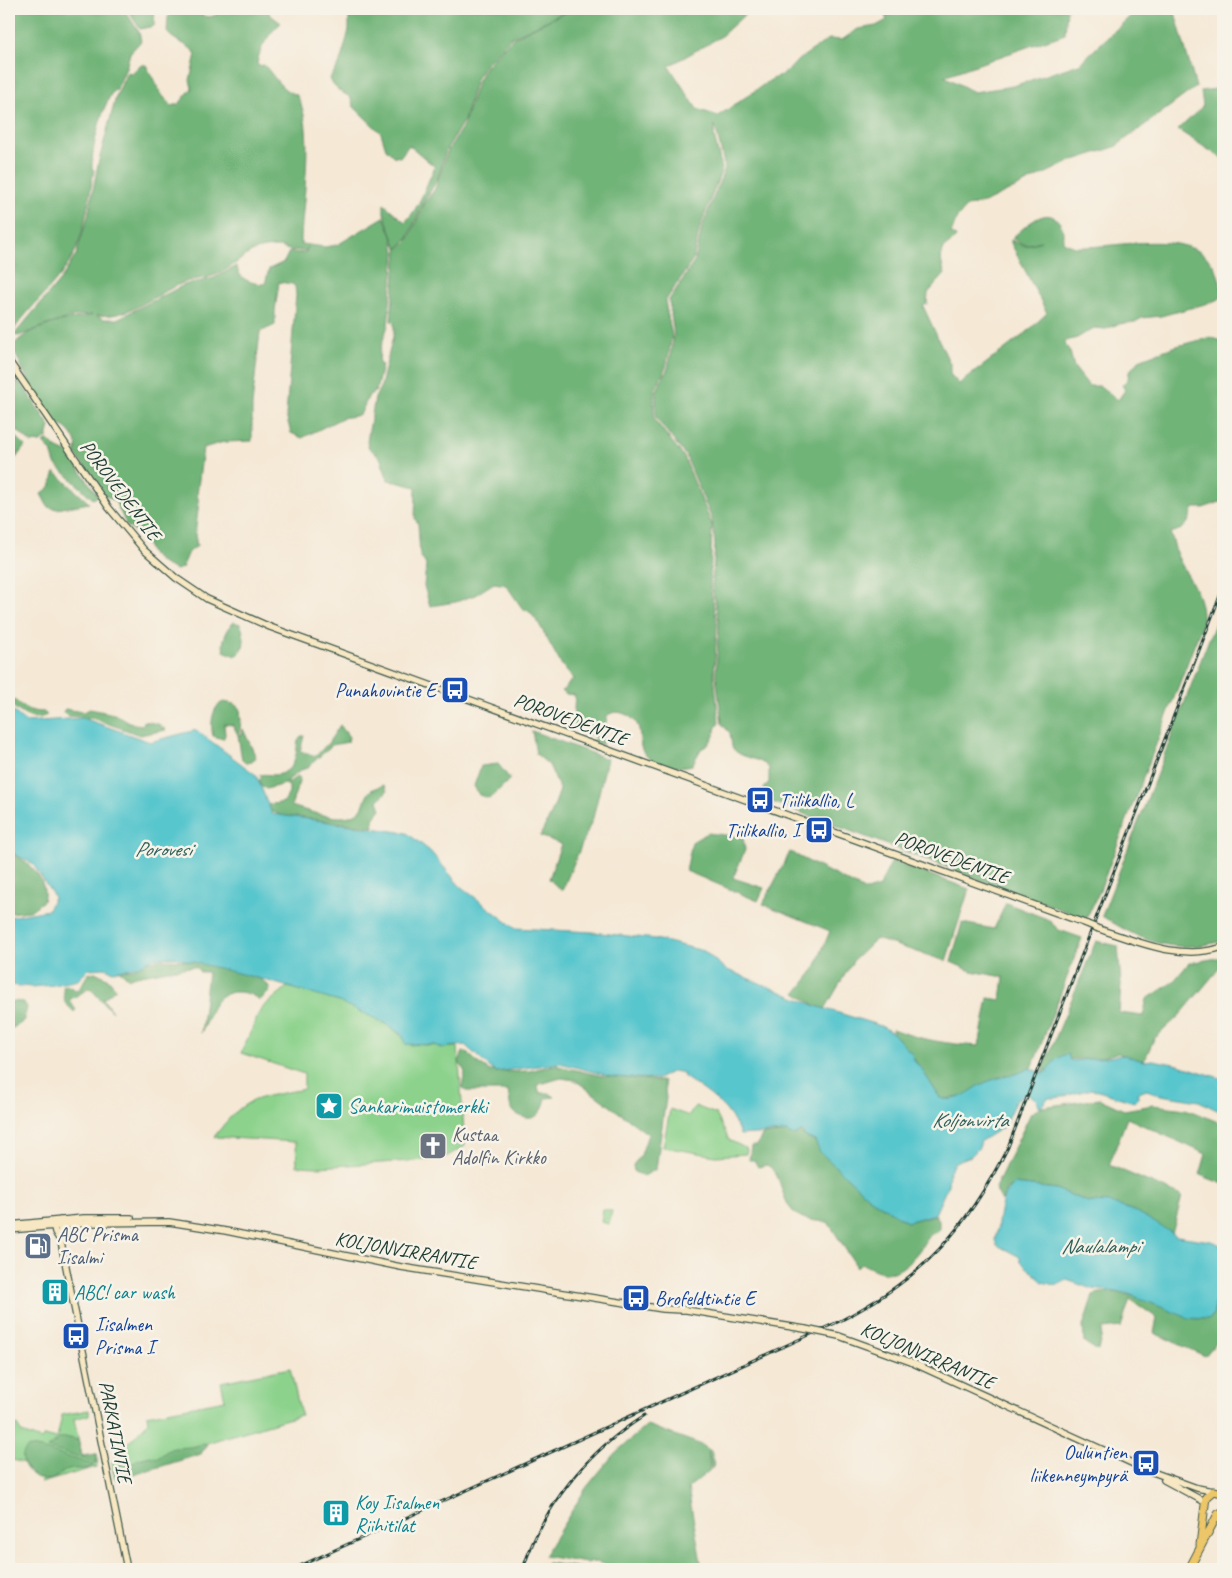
<svg xmlns="http://www.w3.org/2000/svg" width="1232" height="1578" viewBox="0 0 1232 1578" font-family="Caveat,sans-serif">
<style>
.green{fill:#8cd28c;stroke:#568860}
.forest{fill:#71b478;stroke:#487856;fill-rule:evenodd}
.water{fill:#59c6cd;stroke:#3c8280}
.lines{fill:none;stroke-linecap:round;stroke-linejoin:round}
.secondary-casing{stroke:#3f574c;stroke-width:8}
.highway-casing{stroke:#3f574c;stroke-width:9}
.secondary{stroke:#f7e8c3;stroke-width:5.5}
.highway{stroke:#ecc669;stroke-width:7}
.rail-casing{stroke:#1f3d34;stroke-width:3}
.rail{stroke:#f7f3e8;stroke-width:1;stroke-dasharray:4;stroke-linecap:butt}
.secondary-bridge-casing{stroke:#3f574c;stroke-width:8;stroke-linecap:butt}
.secondary-bridge{stroke:#f7e8c3;stroke-width:5.5}
.labels{text-anchor:middle;stroke-width:5;stroke-linejoin:round;paint-order:stroke}
.street-label{font-size:20px;fill:#1f3d34;stroke:#f7f3e8}
.transit-label{font-size:20px;fill:#164399;stroke:#f7f3e8;text-anchor:end}
.culture-label{font-size:20px;fill:#0d838f;stroke:#f7f3e8;text-anchor:start}
.worship-label{font-size:20px;fill:#5b616d;stroke:#f7f3e8;text-anchor:start}
.service-label{font-size:20px;fill:#4e5e75;stroke:#f7f3e8;text-anchor:start}
.water-label{font-size:21px;font-style:italic;fill:#2e5f5a;stroke:#f7f3e8}
</style>
<rect width="100%" height="100%" fill="#f7f3e8"/>
<filter id="ink" filterUnits="userSpaceOnUse"><feTurbulence type="fractalNoise" baseFrequency=".02" numOctaves="2"/><feDisplacementMap in="SourceGraphic" scale="10" xChannelSelector="R" yChannelSelector="G"/><feConvolveMatrix kernelMatrix="1 2 1 2 8 2 1 2 1" color-interpolation-filters="sRGB"/></filter>
<filter id="wash" filterUnits="userSpaceOnUse"><feTurbulence type="fractalNoise" baseFrequency=".0096" numOctaves="4" result="noise"/><feDisplacementMap in="SourceGraphic" scale="20" xChannelSelector="R" yChannelSelector="G"/><feGaussianBlur stdDeviation="1.12" result="paint"/><feColorMatrix in="noise" values="0 0 0 0 0 0 0 0 0 0 0 0 0 0 0 0 0 1.4 0 .05"/><feComposite in="paint" operator="in"/></filter>
<g filter="url(#wash)">
<rect width="100%" height="100%" fill="#f5e8d5"/>
<path class="green" d="M287 987C326 995 384 1013 410 1045 426 1043 441 1048 458 1047L465 1146 442 1159 318 1167 297 1166 296 1142 214 1137C246 1095 254 1099 304 1089V1074L241 1053 261 1009Z
M695 1106 716 1114 729 1140 747 1149 746 1154 716 1156 663 1147 670 1109 689 1116Z
M603 1209 612 1211 609 1224 601 1222Z
M290 1368 301 1415 226 1437 113 1473 112 1461 148 1422 147 1415 225 1400 221 1382Z
M89 1410V1415L74 1419 82 1456 97 1454 98 1461 96 1467 41 1483 38 1467 9 1459V1426L17 1425 22 1433 41 1440 44 1436 57 1439 62 1415Z"/>
<path class="forest" d="M9 9H124L139 32 141 41 130 53 126 68 116 91 114 90C102 105 91 150 92 169L94 170C88 202 85 239 67 266 51 290 27 309 11 334H9V191L11 189 9 186Z
M127 9H155L154 26 140 29Z
M175 9C178 9 184 8 188 9 198 12 204 20 216 15L219 9H268L269 14 281 23C270 32 259 48 257 64L259 66 264 65C273 74 283 93 296 94 317 125 301 207 301 244L325 247 337 245 384 217 392 236 395 252 388 325 380 350 379 364 382 365 376 391 369 395 360 415 342 418 302 438 291 433 286 415 296 295 295 286 292 284 279 282 275 311V325L260 332 252 405V441L224 442 203 448 197 495 199 502 195 535 197 546 189 552 182 568 176 570 163 564 151 554 144 538 127 526 115 501 104 495 75 453 77 447C75 439 71 432 64 427 61 425 57 425 54 422 34 402 26 372 12 348 22 330 57 321 76 318 82 317 87 317 92 315L74 316 18 336 14 335 61 279 76 255 88 216 98 164 116 97 127 72 132 73 140 65H146L162 95 172 106 179 104 192 88 190 80 196 54C188 43 174 42 167 32L168 17ZM280 247 289 250 305 251 308 247 305 253 289 252 284 262 269 269 265 284C253 284 238 280 237 266L214 278 184 285 117 319H104L96 315C128 320 154 294 183 283 195 278 208 279 220 273 247 259 245 247 280 247Z
M349 9H572L512 37 485 65 476 79 464 120 446 150 437 180 425 200 407 239 397 249 384 213V204L405 222C420 208 425 186 435 167L409 145 400 157 393 156 386 149 381 133 354 107 350 97C342 92 333 89 330 78L339 65 344 49 349 30Z
M580 9H751L720 37 669 66 697 109 718 116 769 81 788 71 798 60 823 43 829 39 842 40 858 29 876 26 887 20 882 9H1067L1065 34 944 76 974 92 1013 86 1079 64 1138 9H1174L1196 87 1115 147 1071 161 984 203 967 206 957 218 951 234 956 236C953 243 949 243 944 248 939 259 942 265 945 274L928 293 927 304 923 306 950 364V374L959 384 1026 333 1047 313 1011 243V240L1025 246 1041 241 1025 245 1012 238C1022 230 1042 208 1055 218 1064 225 1063 231 1063 242L1075 247C1115 249 1195 225 1216 270 1220 278 1221 288 1223 296L1216 301 1161 316 1142 318 1135 322 1118 324 1106 329 1094 328 1077 338 1066 341 1065 344 1070 352 1074 367 1089 386H1100L1118 400 1125 390 1122 385 1128 379 1129 372 1139 360 1173 347 1211 337 1223 342V501L1203 508H1194C1187 525 1188 528 1170 533 1174 540 1174 548 1177 555 1189 582 1204 593 1202 625L1098 895 1086 919 767 800 759 795 769 782V768C759 756 740 760 732 747L730 733 722 724 716 675 719 623 712 587 715 545 712 519 686 456 656 418V392L668 368 674 335 669 300 695 261 702 227 725 168 715 125 714 136 722 169 700 227 693 260 666 300V307L672 335 666 367 654 392V419L684 457 712 525 710 587 717 623 714 675 719 723 716 727 714 736 708 745 701 749 692 765C677 769 647 766 641 747 639 739 641 731 637 724 631 714 615 708 607 716L602 745 590 741 595 740 594 736 578 729 573 723 575 695 565 694 562 691 573 679 561 664 539 624 530 612 522 608 506 585 494 583 475 595 456 602 430 606 424 586 426 565 420 555 418 524 415 518 416 487 388 480 380 457 368 447 367 441 375 398 381 386 394 332V322L391 321 397 250 408 240 426 201 435 189 448 150 463 126 478 80 486 66 513 38 559 15Z
M1223 88V159L1178 130 1203 106 1201 91Z
M9 372 14 381 22 385 50 426 47 438 40 442 31 443 9 423Z
M9 431 25 446 16 458 9 447Z
M48 440 56 448 69 454 98 496 93 499 55 464 51 451 43 443Z
M55 472 89 503 57 509 48 507 41 494 50 487Z
M1223 603V941C1174 954 1144 943 1102 916Z
M234 622 240 624C245 634 247 650 235 656L224 651C221 641 227 629 234 622Z
M9 694C20 706 27 712 44 712L47 715C30 723 21 712 9 704Z
M224 702 234 704 240 709 241 722 239 735H242L243 729 256 757 252 762 246 763 242 760 238 735 233 725 224 724 225 735 223 739 213 736C210 725 212 705 224 702Z
M65 709 83 712 90 709 114 714 134 724 143 725 144 721 158 724 166 730 140 735 92 718 69 716 63 712Z
M340 725 349 737 348 742 332 745 307 768 301 770 287 781 288 783 298 776 300 779 291 806C309 811 349 827 362 808 365 802 366 796 371 790L384 785 387 791 378 801 381 809 373 819 374 827 281 815 271 811 268 805 284 802 289 793V786L285 784 266 789 261 785 259 780 262 777 259 775C267 773 275 777 283 773 302 763 293 744 301 736H304L300 751 316 756 329 742Z
M532 731 607 759 593 818 562 891 549 879 561 844 540 836 552 812 560 790 549 765 536 754Z
M498 764 510 779 494 795 488 798 479 795 474 786 481 766Z
M707 833 743 837 745 850 733 878 764 888 758 901 686 871 692 842Z
M9 851C25 860 50 879 43 901L30 911 9 913Z
M790 852 866 891 879 887 892 861 969 889 946 961 876 939 853 961 825 1009 816 1006 796 993 814 970 830 931 763 904Z
M1006 903 1047 919 1059 930 1082 938 1032 1068 1016 1074 1005 1075 982 1084 962 1097 944 1099 940 1098C925 1074 911 1053 893 1033L892 1029C921 1040 948 1044 979 1046L988 998 1001 1000 1004 977 971 971 951 962 962 923 994 929Z
M1096 941 1118 946 1121 984 1119 1013 1143 1016 1147 999 1173 982 1189 963 1223 957 1222 965 1180 1015 1154 1039 1144 1061 1117 1053 1094 1059H1069L1041 1073Z
M161 959 192 961 259 978 268 985 270 991 259 1001C253 994 247 993 238 992 213 991 210 1015 201 1033L208 972H200L196 967C190 966 137 975 129 978L118 970 135 969 140 963Z
M95 972 107 978 116 988 103 999 112 1012 90 988 69 1000 76 1010 74 1012 65 1003 63 987 66 985 78 991 88 974Z
M9 1001 23 1002 27 1008 23 1022 9 1030Z
M463 1052H467L478 1063 490 1071 497 1072 529 1071 554 1065 602 1076 664 1081 666 1098 656 1169 644 1176 634 1172 633 1165 641 1155 648 1134 575 1080 561 1078 537 1085 540 1093H549L555 1097 546 1098C541 1120 529 1124 511 1110L508 1091H467L462 1087 465 1072 459 1062Z
M1100 1099 1124 1110 1153 1105 1186 1109 1223 1124V1184L1200 1175 1206 1154 1127 1118 1109 1165 1182 1196 1172 1234 1137 1212 1110 1203 1088 1202 1056 1189 1016 1184 1006 1190 1002 1201 995 1188 1031 1113 1042 1107Z
M800 1131 804 1136 815 1141 821 1152 868 1197 900 1218 907 1222 936 1215 939 1221V1230C936 1233 932 1233 929 1236 925 1240 922 1247 918 1252 898 1276 888 1278 861 1263L857 1267 828 1222C820 1221 808 1221 801 1217 779 1207 785 1175 767 1165L758 1167 754 1160H749L751 1146H757L762 1135Z
M1223 1285V1334L1205 1356 1154 1333 1157 1318 1130 1299 1121 1327 1103 1329 1098 1351 1084 1342 1083 1326 1093 1295C1120 1284 1160 1308 1186 1317 1193 1320 1202 1318 1210 1319L1214 1314 1218 1286Z
M647 1425 702 1445 711 1451 715 1464 712 1469 708 1451 710 1470 688 1488 702 1568 704 1569H624L596 1562 586 1563 544 1556 586 1488 614 1454Z
M65 1437 78 1440 82 1456 97 1454 96 1463 48 1448 59 1439Z
M204 1443 207 1444 201 1454 117 1480 114 1477V1470L118 1465 132 1464 138 1459 150 1456 158 1458C164 1454 168 1448 176 1448 187 1447 193 1448 204 1443Z
M29 1447 42 1449 94 1465C85 1472 79 1467 69 1470 60 1471 56 1480 48 1480 32 1481 12 1458 29 1447Z
M547 1563 587 1569H542Z"/>
<path class="water" d="M9 708 26 722 83 718 150 742 196 730 256 775 272 814 407 833 430 851 460 886 515 928 592 932 655 939 704 951 725 969 816 1006 881 1026 893 1033 912 1054 915 1062 921 1068 940 1098C946 1100 954 1100 960 1097 968 1094 976 1087 984 1083 999 1076 1018 1076 1029 1068L1041 1073H1046C1053 1063 1055 1057 1068 1054L1069 1059 1073 1061 1124 1055 1144 1061 1153 1060 1179 1065 1223 1079V1113L1199 1101 1161 1095 1147 1090 1137 1093 1139 1098 1134 1102 1092 1089 1056 1098H1048L1040 1108 1036 1099 1026 1093 1015 1102 1003 1127 981 1141 979 1148 971 1156 955 1162 949 1172 948 1185 935 1214 907 1222 868 1197 820 1152 815 1141 804 1136 803 1131 794 1136 786 1132 740 1135C731 1106 706 1092 683 1076L684 1073 673 1071 658 1079 613 1077 560 1063 495 1072 465 1045 442 1048 435 1045 405 1044 403 1036 387 1024 339 1002 265 980 174 957 154 958 136 967 113 971 105 968 89 969 78 980 54 985 32 987 9 985V917L48 910 54 897 33 864 9 851Z
M1014 1184 1056 1189 1088 1202 1110 1203 1137 1212 1177 1236 1211 1241 1223 1246V1285L1218 1286C1214 1297 1217 1311 1210 1319L1188 1318 1126 1293 1092 1289 1067 1280 1054 1285 1043 1282 1020 1261V1257L997 1245 995 1240C1000 1221 998 1196 1014 1184Z"/>
</g>
<g filter="url(#ink)">
<g class="lines">
<defs>
<path id="secondary" d="M9 361 109 508 144 550 176 578 207 599 270 627 1087 924
M1099 929C1139 942 1180 961 1223 947
M60 1220 61 1242 127 1569
M53 1223 55 1232 61 1242
M9 1225 84 1218H131
M9 1230 91 1223 169 1222 226 1231 401 1267 663 1309 683 1310
M680 1309 805 1329
M839 1336 911 1362 1147 1470 1197 1488 1213 1491
M1164 1480 1205 1502
M1222 1513H1223"/>
<path id="highway" d="M1200 1545 1206 1497 1213 1491 1223 1493
M1189 1569 1218 1514"/>
</defs>
<use href="#secondary" class="secondary-casing"/>
<use href="#highway" class="highway-casing"/>
<use href="#secondary" class="secondary"/>
<use href="#highway" class="highway"/>
<defs>
<path id="rail" d="M293 1569 840 1321C923 1278 966 1230 1008 1147L1223 588
M523 1569C543 1506 588 1451 644 1416"/>
</defs>
<use href="#rail" class="rail-casing"/>
<use href="#rail" class="rail"/>
<defs>
<path id="secondary-bridge" d="M1087 924 1099 929
M805 1329 839 1336"/>
</defs>
<use href="#secondary-bridge" class="secondary-bridge-casing"/>
<use href="#secondary-bridge" class="secondary-bridge"/>
</g>
</g>
<defs>
<symbol id="bus-square" viewBox="-11 -11 22 22"><rect x="-9" y="-9" width="18" height="18" rx="4" fill="#1a4fb4" stroke="#f7f3e8"/><path d="M-5-6H5V4H4V6H2V4H-2V6H-4V4H-5ZM-3.5-4V0h7V-4ZM-3.5 1.2v1.5H-2V1.2ZM2 1.2v1.5H3.5V1.2Z" fill="#fff"/></symbol>
<symbol id="sight-square" viewBox="-11 -11 22 22"><rect x="-9" y="-9" width="18" height="18" rx="4" fill="#0f9aa8" stroke="#f7f3e8"/><path d="M0-6L1.8-2.2L6-1.7L2.9 1.2L3.7 5.4L0 3.3L-3.7 5.4L-2.9 1.2L-6-1.7L-1.8-2.2Z" fill="#fff"/></symbol>
<symbol id="church-square" viewBox="-11 -11 22 22"><rect x="-9" y="-9" width="18" height="18" rx="4" fill="#6b7280" stroke="#f7f3e8"/><path d="M-1.2-6h2.4v3.5h3.3v2.4h-3.3V6h-2.4V-.1h-3.3v-2.4h3.3Z" fill="#fff"/></symbol>
<symbol id="fuel-square" viewBox="-11 -11 22 22"><rect x="-9" y="-9" width="18" height="18" rx="4" fill="#5c6f8a" stroke="#f7f3e8"/><path d="M-5.5-6h7V0h2V4h1.3V-2.5L3-4.5l.8-.8L6-3V5H2.5V1h-1V6h-7ZM-4.2-4.7v3.2H.2V-4.7Z" fill="#fff"/></symbol>
<symbol id="building-square" viewBox="-11 -11 22 22"><rect x="-9" y="-9" width="18" height="18" rx="4" fill="#0f9aa8" stroke="#f7f3e8"/><path d="M-4-6H4V6H1V3H-1V6H-4ZM-2.5-4.3h1.7v1.8h-1.7ZM.8-4.3h1.7v1.8H.8ZM-2.5-1h1.7V.8h-1.7ZM.8-1h1.7V.8H.8Z" fill="#fff"/></symbol>
</defs>
<g fill-rule="evenodd">
<use href="#bus-square" x="439" y="674" width="32" height="32"/>
<use href="#bus-square" x="744" y="784" width="32" height="32"/>
<use href="#bus-square" x="803" y="814" width="32" height="32"/>
<use href="#sight-square" x="313" y="1090" width="32" height="32"/>
<use href="#church-square" x="417" y="1130" width="32" height="32"/>
<use href="#fuel-square" x="22" y="1230" width="32" height="32"/>
<use href="#building-square" x="39" y="1276" width="32" height="32"/>
<use href="#bus-square" x="620" y="1282" width="32" height="32"/>
<use href="#bus-square" x="60" y="1320" width="32" height="32"/>
<use href="#bus-square" x="1130" y="1447" width="32" height="32"/>
<use href="#building-square" x="320" y="1497" width="32" height="32"/>
</g>
<g class="labels">
<g class="street-label">
<text transform="translate(121 490) rotate(53)" y="7">POROVEDENTIE</text>
<text transform="translate(571 719) rotate(20)" y="7">POROVEDENTIE</text>
<text transform="translate(952 857) rotate(20)" y="7">POROVEDENTIE</text>
<text transform="translate(406 1250) rotate(10)" y="7">KOLJONVIRRANTIE</text>
<text transform="translate(928 1355) rotate(23)" y="7">KOLJONVIRRANTIE</text>
<text transform="translate(116 1432) rotate(79)" y="7">PARKATINTIE</text>
</g>
<g class="transit-label">
<text x="436" y="697">Punahovintie E</text>
<text x="779" y="807" text-anchor="start">Tiilikallio, L</text>
<text x="800" y="837">Tiilikallio, I</text>
<text x="655" y="1305" text-anchor="start">Brofeldtintie E</text>
<text x="95" y="1331" text-anchor="start">Iisalmen<tspan x="95" dy="23">Prisma I</tspan></text>
<text x="1127" y="1459">Ouluntien<tspan x="1127" dy="23">liikenneympyrä</tspan></text>
</g>
<g class="culture-label">
<text x="348" y="1113">Sankarimuistomerkki</text>
<text x="74" y="1299">ABC! car wash</text>
<text x="355" y="1509">Koy Iisalmen<tspan x="355" dy="23">Riihitilat</tspan></text>
</g>
<g class="worship-label">
<text x="452" y="1141">Kustaa<tspan x="452" dy="23">Adolfin Kirkko</tspan></text>
</g>
<g class="service-label">
<text x="57" y="1241">ABC Prisma<tspan x="57" dy="23">Iisalmi</tspan></text>
</g>
<g class="water-label">
<text x="163" y="856">Porovesi</text>
<text x="970" y="1127">Koljonvirta</text>
<text x="1100" y="1253">Naulalampi</text>
</g>
</g>
<rect width="1232" height="1578" fill="none" stroke="#f7f3e8" stroke-width="30"/>
</svg>
